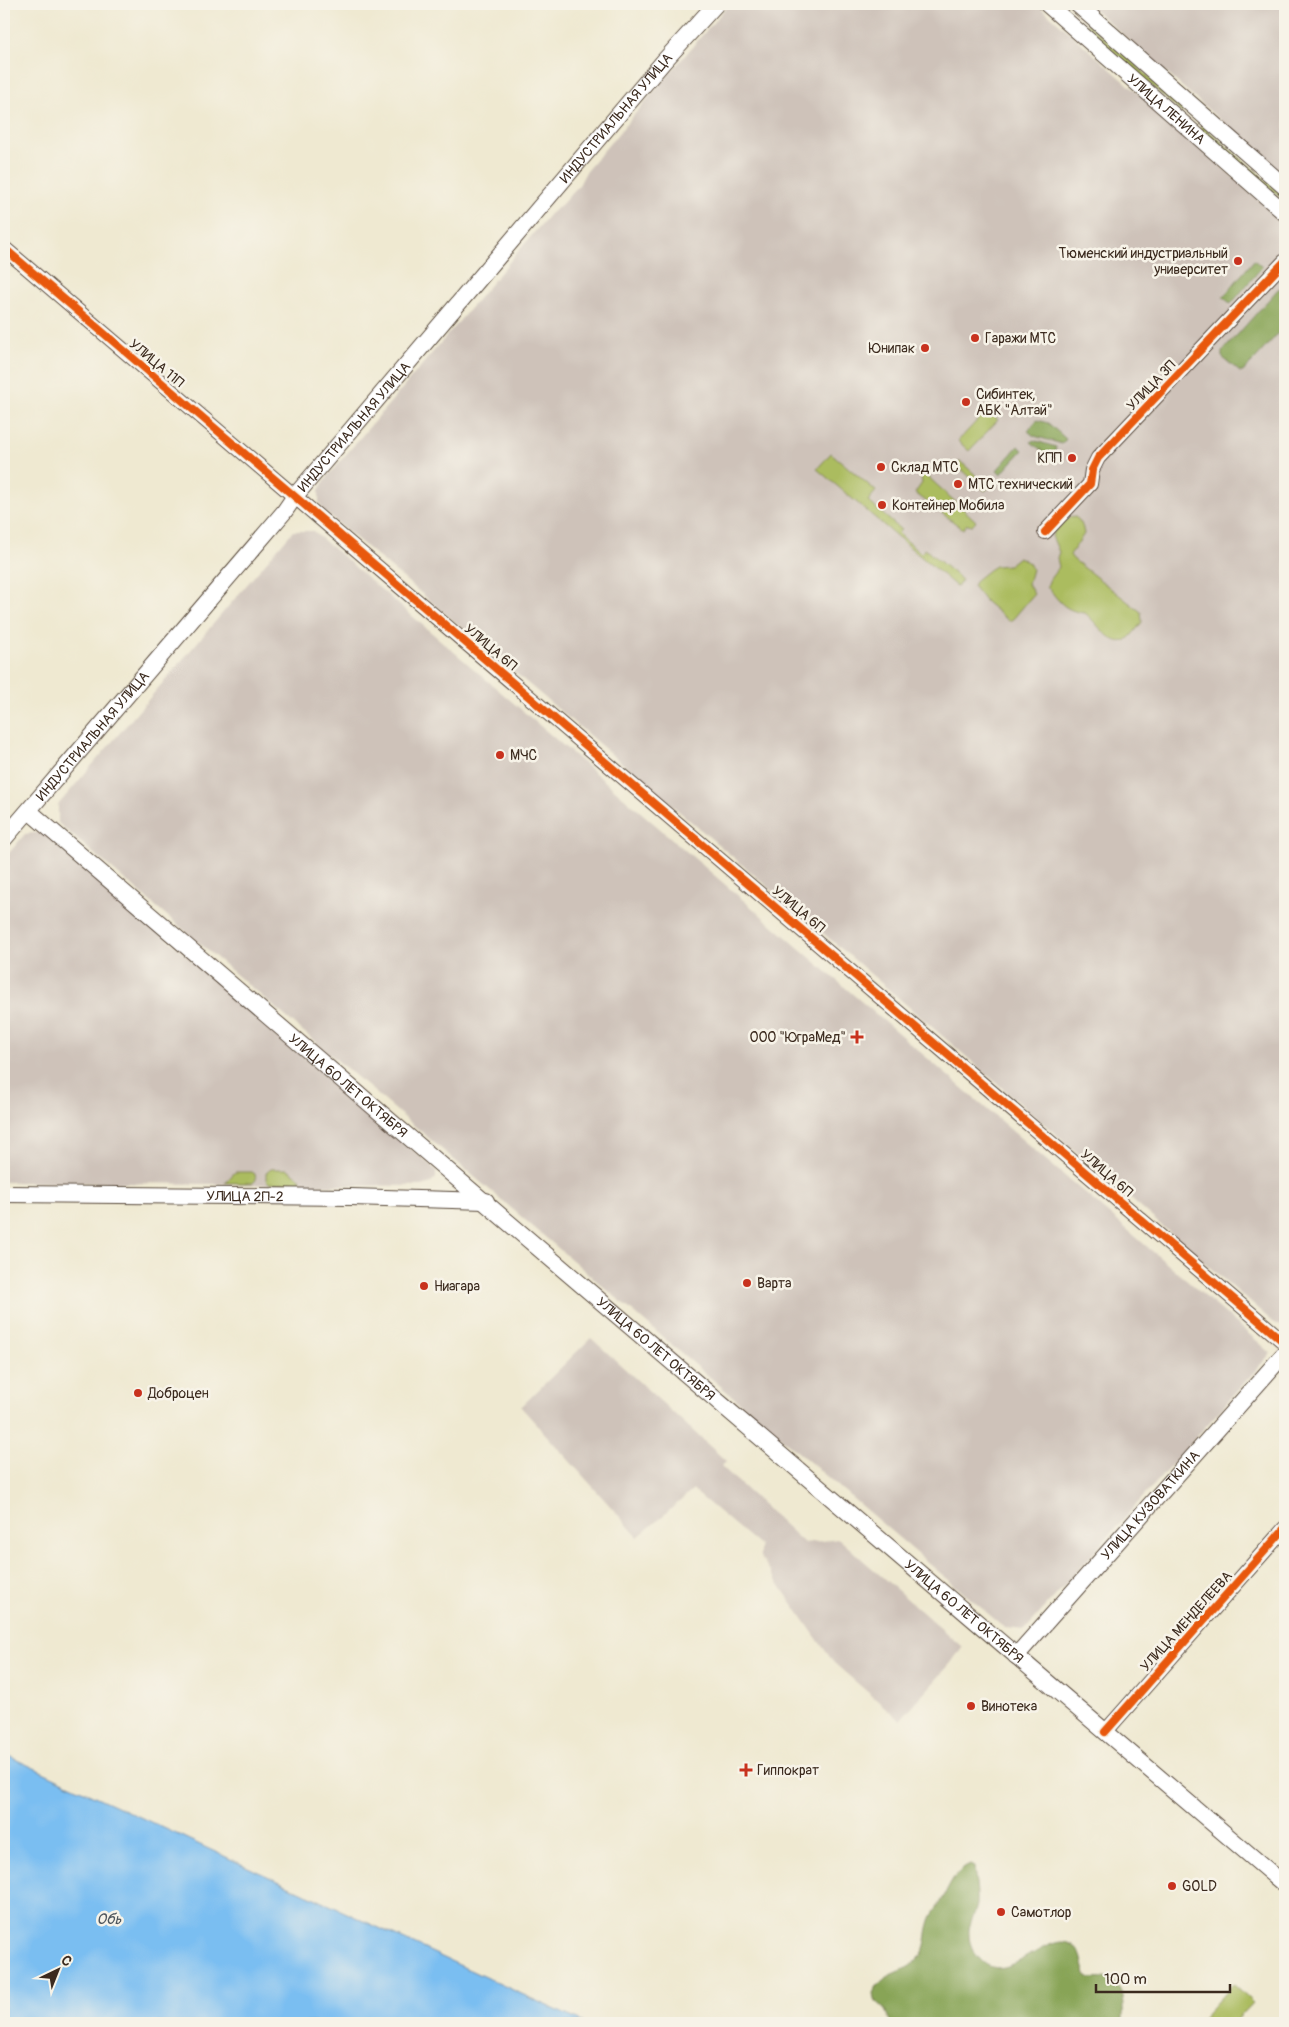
<svg xmlns="http://www.w3.org/2000/svg" width="1289" height="2027" viewBox="0 0 1289 2027" font-family="Pangolin,sans-serif">
<style>
.industrial{fill:#cec2b9}
.green{fill:#abbc5f;stroke:#73733e}
.forest{fill:#88a456;stroke:#62673a}
.water{fill:#7abef1;stroke:#5a7488}
.lines{fill:none;stroke-linecap:round;stroke-linejoin:round}
.minor-casing{stroke:#564739;stroke-width:16}
.major-casing{stroke:#564739;stroke-width:18}
.minor{stroke:#fff;stroke-width:14}
.major{stroke:#fff;stroke-width:16}
.cycleway-casing{stroke:#f7f3e8;stroke-width:11}
.cycleway{stroke:#e8590c;stroke-width:8}
.poi-dot{fill:#c8321e;stroke:#f7f3e8;stroke-width:2}
.labels{text-anchor:middle;stroke-width:5;stroke-linejoin:round;paint-order:stroke}
.street-label{font-size:14px;fill:#3b2a1e;stroke:#f7f3e8}
.poi-label{font-size:14px;fill:#3b2a1e;stroke:#f7f3e8;text-anchor:start}
.water-label{font-size:15px;font-style:italic;fill:#4e565d;stroke:#f7f3e8}
</style>
<rect width="100%" height="100%" fill="#f7f3e8"/>
<filter id="ink" filterUnits="userSpaceOnUse"><feTurbulence type="fractalNoise" baseFrequency=".02" numOctaves="2"/><feDisplacementMap in="SourceGraphic" scale="10" xChannelSelector="R" yChannelSelector="G"/><feConvolveMatrix kernelMatrix="1 2 1 2 8 2 1 2 1" color-interpolation-filters="sRGB"/></filter>
<filter id="wash" filterUnits="userSpaceOnUse"><feTurbulence type="fractalNoise" baseFrequency=".0096" numOctaves="4" result="noise"/><feDisplacementMap in="SourceGraphic" scale="20" xChannelSelector="R" yChannelSelector="G"/><feGaussianBlur stdDeviation="1.12" result="paint"/><feColorMatrix in="noise" values="0 0 0 0 0 0 0 0 0 0 0 0 0 0 0 0 0 1.4 0 .05"/><feComposite in="paint" operator="in"/></filter>
<g filter="url(#wash)">
<rect width="100%" height="100%" fill="#efe9d1"/>
<path class="industrial" d="M729 4H1037L1285 223V1328L1273 1322 850 956 324 511 319 502V490L327 477 550 214 562 204 579 185 587 170Z
M1088 4H1285V177Z
M293 531H313L1271 1353 1025 1630 1005 1628 58 823V805Z
M43 832 436 1170V1178L431 1183 422 1186 4 1182V859L25 834Z
M591 1338 726 1461 721 1466 804 1543 839 1539 962 1647 951 1663 900 1720 834 1663 760 1557V1546L693 1490 638 1537 521 1407Z"/>
<path class="green" d="M1088 23 1186 109 1182 113 1085 27Z
M1202 125 1285 197V202L1199 128Z
M987 410 998 420 969 451 958 441Z
M831 453 876 491 868 501 901 530 898 533 921 553 925 549 962 580 957 587 817 469Z
M960 461 989 487 985 491 957 465Z
M924 473 976 521 972 525 967 524 963 529 915 493 922 483 921 477Z
M1071 516C1080 517 1083 526 1084 534L1070 555 1073 559 1141 612 1142 622C1138 627 1134 633 1129 638 1114 652 1096 621 1085 613 1064 611 1059 601 1047 586L1050 579 1059 567 1057 558 1059 552 1052 536 1055 530Z
M1019 557 1029 563 1032 569 1028 584 1034 594 1013 619 1009 621 986 602 973 586 976 580 990 569 995 566 1009 565Z
M271 1169H288L300 1178 301 1183H269L266 1180V1173Z
M235 1172H252L255 1174 256 1180 253 1183H225Z
M1233 1984 1253 2003 1234 2023H1208L1202 2018Z"/>
<path class="forest" d="M1254 260 1262 267 1231 304 1223 297Z
M1279 288 1285 294V326L1243 372H1240L1222 357V352Z
M1037 420 1048 423 1066 439 1062 444 1034 436 1028 431Z
M1033 440 1056 447 1055 452 1050 458 1031 442Z
M1018 446 1023 450 1001 474 997 470Z
M970 1865 974 1867C975 1879 978 1893 977 1905 975 1915 968 1924 969 1934 969 1943 973 1952 979 1958 1006 1991 1046 1928 1073 1945 1086 1954 1080 1968 1089 1978 1094 1978 1100 1977 1105 1978 1126 1982 1123 2007 1123 2023H891L884 2008 874 1999 873 1993C885 1968 908 1976 922 1954 927 1945 926 1933 929 1924 931 1914 938 1908 942 1900 950 1886 954 1872 970 1865Z"/>
<path class="water" d="M4 1754 584 2023H4Z"/>
</g>
<g filter="url(#ink)">
<g class="lines">
<defs>
<path id="minor" d="M4 248 1285 1343
M1045 532 1090 484 1092 470 1098 458 1285 261
M1105 1732 1285 1528"/>
<g id="major">
<path id="s1" d="M1047 4 1285 213"/>
<path d="M1077 4 1285 187"/>
<path id="s2" d="M29 811C446 1171 866 1527 1285 1885"/>
<path id="s3" d="M4 839 284 512 295 496 664 61 716 4"/>
<path id="s4" d="M4 1194 351 1197 486 1201"/>
<path id="s5" d="M1016 1656 1285 1353"/>
</g>
</defs>
<use href="#minor" class="minor-casing"/>
<use href="#major" class="major-casing"/>
<use href="#minor" class="minor"/>
<use href="#major" class="major"/>
<defs>
<path id="cycleway" d="M4 248 1285 1343
M1045 532 1090 484 1092 470 1098 458 1285 261
M1105 1732 1285 1528"/>
</defs>
<use href="#cycleway" class="cycleway-casing"/>
<use href="#cycleway" class="cycleway"/>
</g>
</g>
<g class="poi-dot">
<circle cx="1238" cy="261" r="5"/>
<circle cx="975" cy="338" r="5"/>
<circle cx="925" cy="348" r="5"/>
<circle cx="966" cy="402" r="5"/>
<circle cx="1072" cy="458" r="5"/>
<circle cx="881" cy="467" r="5"/>
<circle cx="958" cy="484" r="5"/>
<circle cx="882" cy="505" r="5"/>
<circle cx="500" cy="755" r="5"/>
<path d="M854.5 1029.5h5v5h5v5h-5v5h-5v-5h-5v-5h5z"/>
<circle cx="747" cy="1283" r="5"/>
<circle cx="424" cy="1286" r="5"/>
<circle cx="138" cy="1393" r="5"/>
<circle cx="971" cy="1706" r="5"/>
<path d="M743.5 1762.5h5v5h5v5h-5v5h-5v-5h-5v-5h5z"/>
<circle cx="1172" cy="1886" r="5"/>
<circle cx="1001" cy="1912" r="5"/>
</g>
<g class="labels">
<g class="street-label">
<text dy="5" stroke="none"><textPath href="#s1" startOffset="159">УЛИЦА ЛЕНИНА</textPath></text>
<text dy="5" stroke="none"><textPath href="#s3" startOffset="946">ИНДУСТРИАЛЬНАЯ УЛИЦА</textPath></text>
<text transform="translate(157 363) rotate(40)" y="5">УЛИЦА 11П</text>
<text transform="translate(1151 385) rotate(-46)" y="5">УЛИЦА 3П</text>
<text dy="5" stroke="none"><textPath href="#s3" startOffset="541">ИНДУСТРИАЛЬНАЯ УЛИЦА</textPath></text>
<text transform="translate(491 647) rotate(40)" y="5">УЛИЦА 6П</text>
<text dy="5" stroke="none"><textPath href="#s3" startOffset="136">ИНДУСТРИАЛЬНАЯ УЛИЦА</textPath></text>
<text transform="translate(799 909) rotate(40)" y="5">УЛИЦА 6П</text>
<text dy="5" stroke="none"><textPath href="#s2" startOffset="421">УЛИЦА 60 ЛЕТ ОКТЯБРЯ</textPath></text>
<text transform="translate(1107 1173) rotate(41)" y="5">УЛИЦА 6П</text>
<text dy="5" stroke="none"><textPath href="#s4" startOffset="241">УЛИЦА 2П-2</textPath></text>
<text dy="5" stroke="none"><textPath href="#s2" startOffset="826">УЛИЦА 60 ЛЕТ ОКТЯБРЯ</textPath></text>
<text dy="5" stroke="none"><textPath href="#s5" startOffset="202">УЛИЦА КУЗОВАТКИНА</textPath></text>
<text dy="5" stroke="none"><textPath href="#s2" startOffset="1231">УЛИЦА 60 ЛЕТ ОКТЯБРЯ</textPath></text>
<text transform="translate(1186 1621) rotate(-48)" y="5">УЛИЦА МЕНДЕЛЕЕВА</text>
</g>
<g class="poi-label">
<text x="1228" y="258" text-anchor="end">Тюменский индустриальный<tspan x="1228" dy="16">университет</tspan></text>
<text x="985" y="343">Гаражи МТС</text>
<text x="915" y="353" text-anchor="end">Юнипак</text>
<text x="976" y="399">Сибинтек,<tspan x="976" dy="16">АБК "Алтай"</tspan></text>
<text x="1062" y="463" text-anchor="end">КПП</text>
<text x="891" y="472">Склад МТС</text>
<text x="968" y="489">МТС технический</text>
<text x="892" y="510">Контейнер Мобила</text>
<text x="510" y="760">МЧС</text>
<text x="846" y="1042" text-anchor="end">ООО "ЮграМед"</text>
<text x="757" y="1288">Варта</text>
<text x="434" y="1291">Ниагара</text>
<text x="148" y="1398">Доброцен</text>
<text x="981" y="1711">Винотека</text>
<text x="757" y="1775">Гиппократ</text>
<text x="1182" y="1891">GOLD</text>
<text x="1011" y="1917">Самотлор</text>
</g>
<g class="water-label">
<text x="109" y="1924">Обь</text>
</g>
</g>
<rect width="1289" height="2027" fill="none" stroke="#f7f3e8" stroke-width="20"/>
<g transform="translate(58 1970) rotate(43)" stroke="#f7f3e8" stroke-width="4" paint-order="stroke">
<path d="M0-4L9 19L0 12L-9 19Z" fill="#3b2a1e"/>
<text y="-8" font-size="14" font-weight="bold" text-anchor="middle" fill="#3b2a1e">С</text>
</g>
<path d="M1096 1984v8h134v-8" fill="none" stroke="#3b2a1e" stroke-width="2.5"/>
<text x="1104" y="1984" font-size="15" fill="#3b2a1e" stroke="#f7f3e8" stroke-width="4" paint-order="stroke">100 m</text>
</svg>
